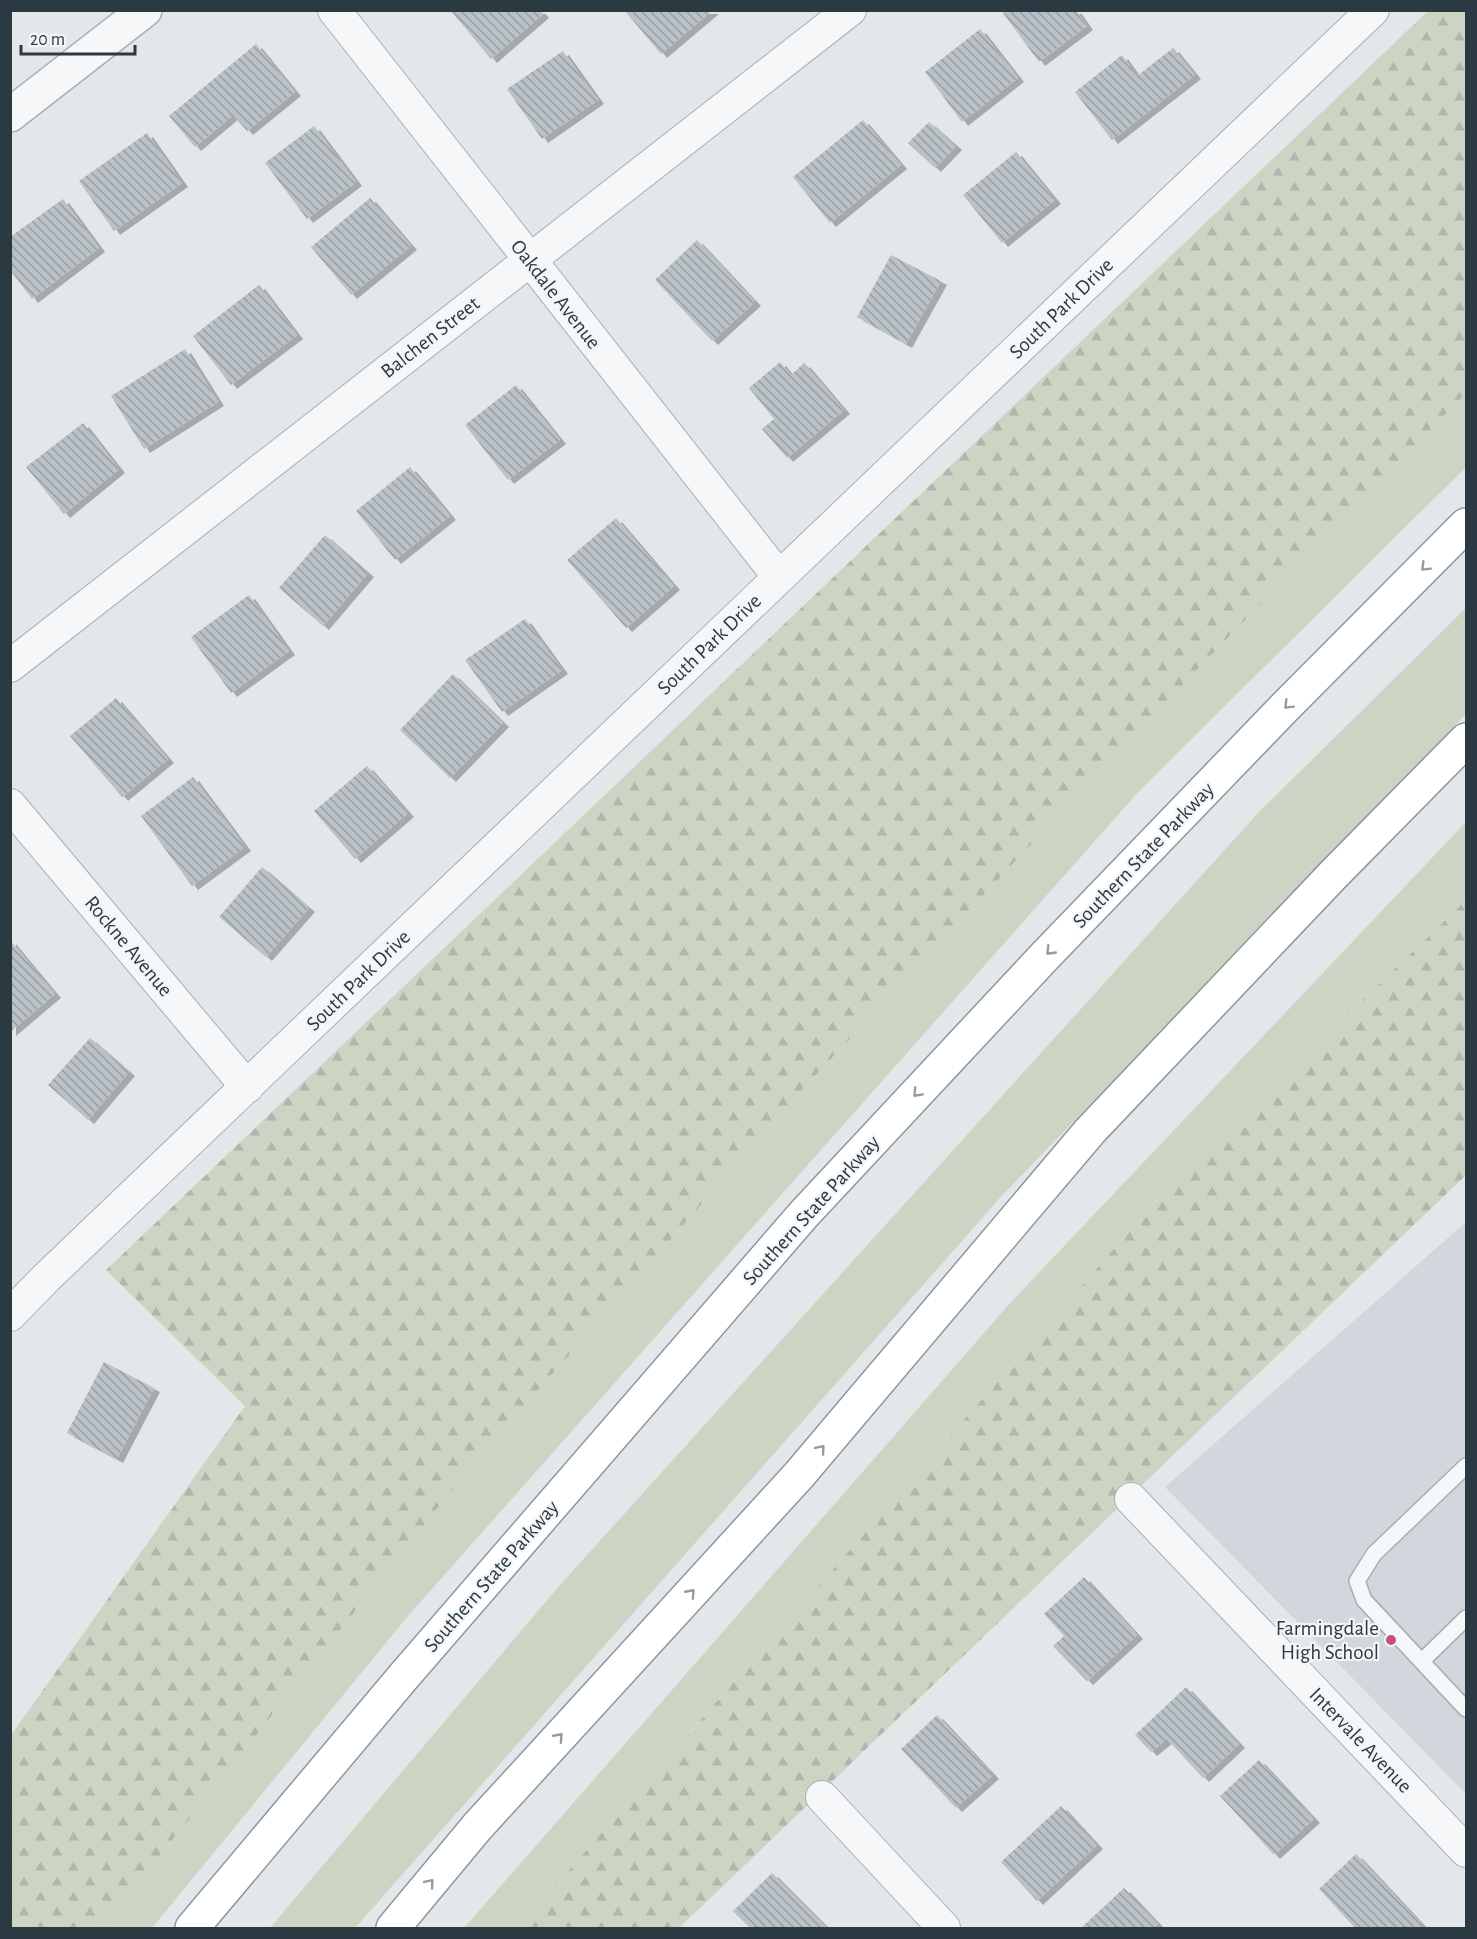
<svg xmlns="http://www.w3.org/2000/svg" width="1477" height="1939" viewBox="0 0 1477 1939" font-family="'Alegreya Sans',sans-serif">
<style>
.built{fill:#d1d7dc}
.grass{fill:#ccd4c4}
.forest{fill:url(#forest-firs)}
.building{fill:url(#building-back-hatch);filter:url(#shadow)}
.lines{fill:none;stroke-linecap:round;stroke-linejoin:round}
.service-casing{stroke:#a8afb4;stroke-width:18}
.minor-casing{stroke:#a8afb4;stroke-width:34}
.tertiary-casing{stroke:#a8afb4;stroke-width:36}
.motorway-casing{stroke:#8a99a0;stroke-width:36}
.service{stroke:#f5f7f9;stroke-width:15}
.minor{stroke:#f5f7f9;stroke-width:32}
.tertiary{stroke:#f5f7f9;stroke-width:33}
.motorway{stroke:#fff;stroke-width:33}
.oneway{stroke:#959ca0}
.poi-dot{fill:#c94e80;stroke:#f2f6f8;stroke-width:2}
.labels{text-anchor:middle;stroke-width:4.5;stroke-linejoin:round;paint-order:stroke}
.street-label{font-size:21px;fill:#2b3942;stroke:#f2f6f8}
.poi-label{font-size:21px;fill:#2b3942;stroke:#f2f6f8;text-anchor:end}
</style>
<defs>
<pattern id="forest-firs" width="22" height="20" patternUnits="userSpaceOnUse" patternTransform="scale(1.5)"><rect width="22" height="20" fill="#ccd4c4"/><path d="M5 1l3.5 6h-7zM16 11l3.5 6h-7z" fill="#afb7aa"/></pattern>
<pattern id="building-back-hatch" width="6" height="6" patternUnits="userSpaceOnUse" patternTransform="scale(1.5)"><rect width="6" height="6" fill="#bac2c7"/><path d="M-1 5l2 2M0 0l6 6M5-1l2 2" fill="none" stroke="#979fa3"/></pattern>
<filter id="shadow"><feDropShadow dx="6" dy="4" stdDeviation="0" flood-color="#0004"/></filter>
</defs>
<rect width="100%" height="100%" fill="#e3e7ea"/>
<path class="built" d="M1466 1222V1794L1165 1487Z"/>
<path class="grass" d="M1466 393V467L1141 789 408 1616 152 1928H102L467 1471 802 1090 1118 751Z
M1466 608V714L999 1199 355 1928H270L559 1586 1258 813Z
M1466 822V900L1156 1201 518 1928H464L1012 1301Z"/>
<path class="forest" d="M1428 11H1466V393L1118 751 802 1090 467 1471 102 1928H11V1735L245 1406 106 1270Z
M1466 900V1175L679 1928H518L1156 1201Z"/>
<path class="building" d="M450 10H540L543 14 491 59Z
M624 10H713L661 54Z
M1006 10H1076L1087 26 1039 62 1003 13Z
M980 29 1018 78 962 122 925 72Z
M256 44 295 92 247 131 233 115 195 147 169 116Z
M1173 48 1195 75 1112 140 1075 92 1122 55 1137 76Z
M563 51 598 100 542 139 507 89Z
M863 120 901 165 830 223 793 177Z
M929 122 956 146 935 168 908 143Z
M314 126 356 182 307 219 265 163Z
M147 133 182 183 114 231 79 181Z
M1016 152 1055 200 1002 243 963 195Z
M370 198 411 246 351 295 311 247Z
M63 199 99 248 32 299 10 270V237Z
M697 240 755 302 712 341 655 280Z
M891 255 941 281 906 344 857 317Z
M259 285 297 335 231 385 193 336Z
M185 349 218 402 144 449 111 396Z
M780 362 791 375 804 363 844 410 787 458 762 429 774 419 749 388Z
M516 385 560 440 508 480 465 425Z
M83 423 119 469 64 514 26 467Z
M410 467 450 516 395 560 356 511Z
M616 518 674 586 626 628 567 560Z
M325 535 368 573 323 626 279 588Z
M249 595 289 651 231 693 191 637Z
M525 619 562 670 502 712 465 660Z
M453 674 503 723 450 778 400 730Z
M116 698 168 759 122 797 70 736Z
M367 766 408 813 355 859 314 811Z
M193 777 245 847 192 886 141 816Z
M262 867 309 908 266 957 219 917Z
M10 940 55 994 10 1032Z
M90 1038 129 1072 88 1120 48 1085Z
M104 1362 154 1388 117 1459 67 1433Z
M1084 1577 1137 1635 1087 1681 1053 1646 1064 1636 1044 1614Z
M1186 1687 1239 1744 1203 1778 1167 1739 1151 1752 1135 1735Z
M937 1715 993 1775 956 1808 901 1749Z
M1259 1760 1314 1819 1274 1855 1220 1796Z
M1061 1806 1097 1845 1037 1901 1001 1862Z
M1356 1854 1425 1928H1355L1319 1889Z
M772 1873 826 1927 824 1928H750L733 1911Z
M1124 1888 1158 1924 1153 1928H1081Z"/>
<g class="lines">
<defs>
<path id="service" d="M1466 1466 1374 1554 1357 1581 1364 1600 1466 1709
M1422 1661 1466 1618"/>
<path id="minor" d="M334 10 779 577
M10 666 850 10
M10 805 247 1087
M10 1315 46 1278 1373 10
M1131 1499 1466 1851
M822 1797 944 1928"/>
<path id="tertiary" d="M10 115 145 10"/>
<path id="motorway" d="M192 1928 404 1676 804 1214 1044 957 1284 708 1466 525
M393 1928 477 1827 799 1475 1090 1131 1334 874 1466 740"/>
</defs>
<use href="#service" class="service-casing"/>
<use href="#minor" class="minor-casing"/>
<use href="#tertiary" class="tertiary-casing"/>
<use href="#motorway" class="motorway-casing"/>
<use href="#service" class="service"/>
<use href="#minor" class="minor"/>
<use href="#tertiary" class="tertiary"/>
<use href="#motorway" class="motorway"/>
</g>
<defs><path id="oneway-chevron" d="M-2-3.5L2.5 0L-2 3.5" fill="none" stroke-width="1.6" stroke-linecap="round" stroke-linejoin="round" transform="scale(1.5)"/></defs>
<g class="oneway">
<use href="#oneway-chevron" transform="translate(1425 567) rotate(135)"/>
<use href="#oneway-chevron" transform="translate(1288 705) rotate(135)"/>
<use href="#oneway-chevron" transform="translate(1050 951) rotate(134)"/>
<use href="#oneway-chevron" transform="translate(917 1093) rotate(133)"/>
<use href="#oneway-chevron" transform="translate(821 1449) rotate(-50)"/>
<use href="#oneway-chevron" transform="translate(691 1593) rotate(-48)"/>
<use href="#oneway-chevron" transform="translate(559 1737) rotate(-48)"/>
<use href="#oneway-chevron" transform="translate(430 1883) rotate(-50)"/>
</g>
<circle class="poi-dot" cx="1391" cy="1640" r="6"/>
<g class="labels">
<g class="street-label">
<text transform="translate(556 294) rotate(52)" y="7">Oakdale Avenue</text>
<text transform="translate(1061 308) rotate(-44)" y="7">South Park Drive</text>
<text transform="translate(430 337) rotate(-38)" y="7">Balchen Street</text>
<text transform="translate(709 644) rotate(-44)" y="7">South Park Drive</text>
<text transform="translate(1143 855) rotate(-46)" y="7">Southern State Parkway</text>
<text transform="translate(129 946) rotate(50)" y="7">Rockne Avenue</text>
<text transform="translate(358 980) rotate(-44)" y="7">South Park Drive</text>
<text transform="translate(811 1210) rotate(-48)" y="7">Southern State Parkway</text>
<text transform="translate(491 1576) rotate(-49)" y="7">Southern State Parkway</text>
<text transform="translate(1361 1740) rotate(46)" y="7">Intervale Avenue</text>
</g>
<g class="poi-label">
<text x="1379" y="1635">Farmingdale<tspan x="1379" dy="24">High School</tspan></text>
</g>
</g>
<rect width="1477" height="1939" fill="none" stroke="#2b3942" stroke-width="24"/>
<path d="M21 45v9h114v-9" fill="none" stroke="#2b3942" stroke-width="3"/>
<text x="30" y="45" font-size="18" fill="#2b3942" stroke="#f2f6f8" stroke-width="4.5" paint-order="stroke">20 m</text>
</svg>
